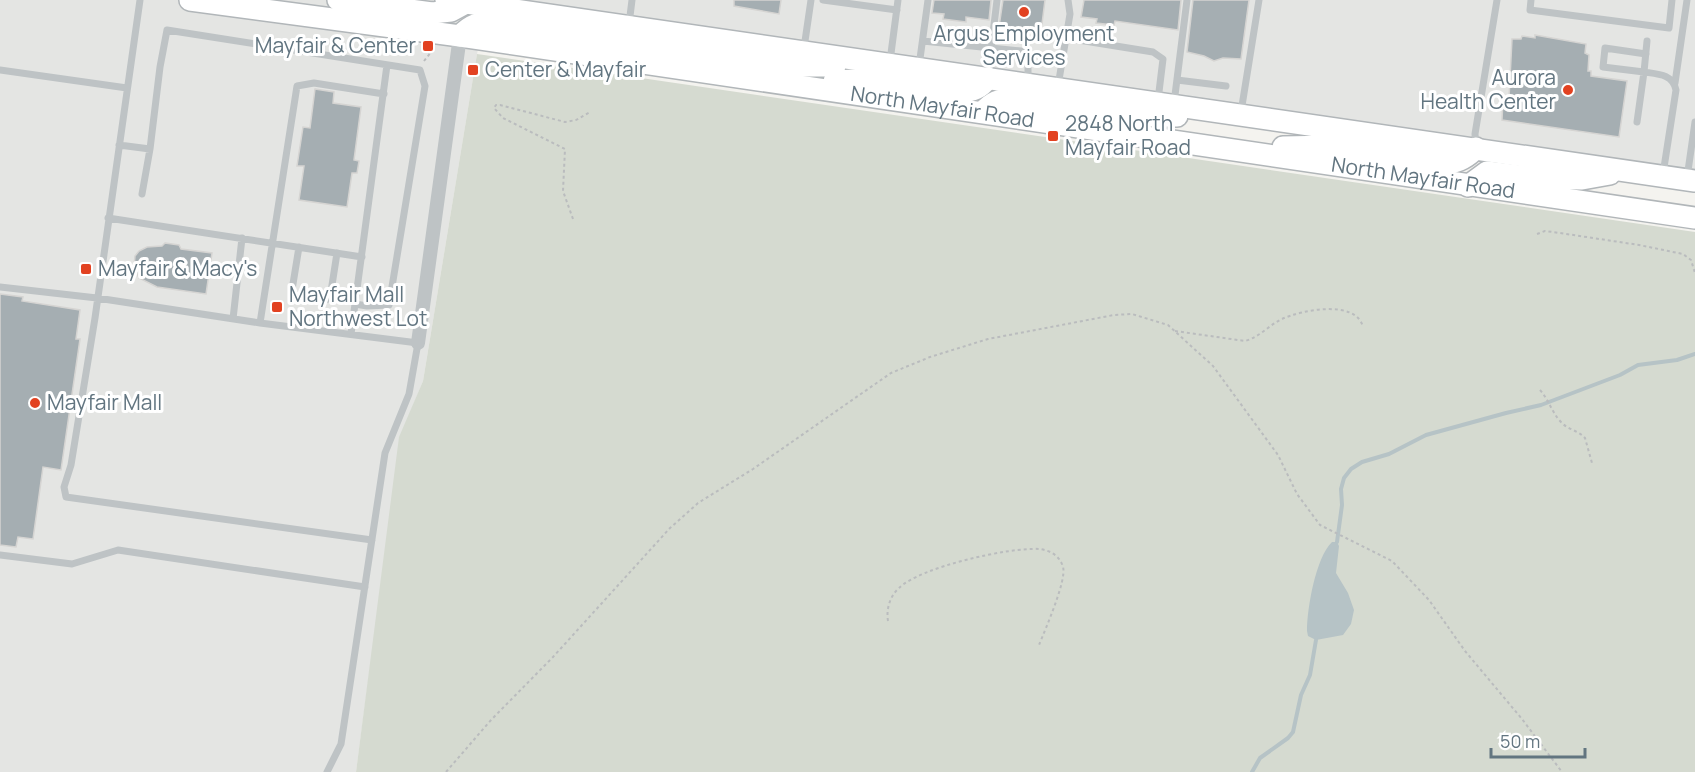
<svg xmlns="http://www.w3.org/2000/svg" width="1695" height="772" viewBox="0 0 1695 772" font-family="Manrope,sans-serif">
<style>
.built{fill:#e4e5e3}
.green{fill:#d5dad0}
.water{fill:#b6c3c6}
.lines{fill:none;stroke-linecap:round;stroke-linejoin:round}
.stream{stroke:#b6c3c6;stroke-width:4}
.building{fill:#a5aeb2;stroke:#d5d4d2;stroke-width:1.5}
.primary-casing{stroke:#b1b6b9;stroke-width:24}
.path{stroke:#babcbe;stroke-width:2;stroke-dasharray:3 3;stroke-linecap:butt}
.lane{stroke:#bec3c5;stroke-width:7}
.street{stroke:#bec3c5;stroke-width:14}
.primary{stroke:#fff;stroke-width:21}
.poi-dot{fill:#e24221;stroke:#fff;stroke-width:2}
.labels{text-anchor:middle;stroke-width:6;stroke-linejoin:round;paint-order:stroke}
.poi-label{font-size:21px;fill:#627580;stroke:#fff;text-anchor:start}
.street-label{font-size:21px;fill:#627580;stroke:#fff}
</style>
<rect width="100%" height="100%" fill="#f4f3ef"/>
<path class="built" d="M0 0H486L423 381 401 435 356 772H0Z
M518 0H1695V174Z"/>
<path class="green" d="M477 54 1695 232V772H356L399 437 423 381Z"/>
<path class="water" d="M1332 542H1337L1339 546 1336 573 1348 593 1354 610 1351 624 1343 635 1316 640 1308 636 1307 631C1307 608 1316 557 1332 542Z"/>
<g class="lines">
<path class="stream" d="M1337 542 1342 505 1341 489 1344 478 1351 469 1362 462 1389 454 1426 435 1506 413 1541 405 1620 375 1638 365 1677 360 1695 354
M1252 772 1260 758 1288 738 1293 732 1301 695 1310 675 1316 640"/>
</g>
<path class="building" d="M734 0H781L779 14 734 6Z
M934 0H991L989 20 966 17V22L943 19 944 14 932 13Z
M1003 0H1045L1041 32 999 27Z
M1084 0H1181L1178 30 1115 21 1114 25 1096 23 1097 19 1081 17Z
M1193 0H1249L1241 59 1223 58 1214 61 1204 56 1187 52Z
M1535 35 1586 44 1585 53 1589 55 1588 71H1591V76L1627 81 1619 137 1502 120 1503 98H1509L1512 39H1521L1522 36 1535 38Z
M315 89 334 92 333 103 361 107 354 160 359 161 357 173H352L347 207 299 200 304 166H297L303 127 310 128Z
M165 243 179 245 181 249 212 253 206 294 157 287 139 278 134 267 135 256 139 251 147 247 162 246Z
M0 294 23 297 22 301 80 310 76 339H80L61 470 43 467 33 539 18 537 16 547 0 545Z"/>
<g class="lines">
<defs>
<g id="primary">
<path id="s1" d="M190 0 460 36 1695 218"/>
<path d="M338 0 432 13 451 11 464 4"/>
<path d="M446 0 1695 181"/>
<path d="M460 36C471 24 478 23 493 22L777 66H835"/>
<path d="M834 81 877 79 896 81 960 92C973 91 980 89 988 78"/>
<path d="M983 112C992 102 999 99 1013 99L1127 116H1177"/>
<path d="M1283 147 1331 146 1447 164C1459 161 1467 158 1476 148"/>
<path d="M1468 186 1487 172 1536 178 1582 179 1610 174"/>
</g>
</defs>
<use href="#primary" class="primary-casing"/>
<path class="path" d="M424 61 432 51
M573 219 563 191 565 149 503 118 494 108 496 105H500L565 122 576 120 590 112
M1537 234 1545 231 1560 233 1639 245 1683 254 1691 260 1695 273
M1175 331 1245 341C1260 337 1269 325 1282 319 1301 310 1356 299 1363 327
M1540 390C1549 400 1552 413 1561 422 1568 430 1578 430 1585 438L1592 463
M888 621C886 609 890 596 899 588 920 567 1010 547 1039 549 1050 550 1060 556 1063 567 1067 580 1045 630 1039 645
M446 772 491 720 553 657 670 528 698 503 753 469 891 373 930 357 988 339 1114 315 1132 314 1168 325 1213 366 1278 455 1297 494 1320 525 1392 561 1429 600 1465 651 1522 719 1562 772"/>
<path class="lane" d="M140 0 95 318 71 465 64 487 66 497 372 540
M823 0 897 10
M1531 0 1530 10 1669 28 1672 0
M629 24 632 0
M1066 38 1153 52 1163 59 1158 100
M923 41 1021 51 1028 57V81
M804 48 811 0
M1646 54 1605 48 1603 67 1644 72 1647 41
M890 61 898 0
M919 66 928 0
M0 70 127 88
M988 75 997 0
M1177 80 1226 86
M1675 83 1687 0
M1058 86 1070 14 1068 0
M1174 103 1187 0
M1241 112 1259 0
M1637 122 1644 72C1658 74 1673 74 1676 90L1663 174
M119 145 150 149 142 194
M1476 146 1475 134 1497 0
M150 149 160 67 167 30 420 70 425 86 389 305 367 306 355 304 351 334
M1687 178 1695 122
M108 218 362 257
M299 247 292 290C298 300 320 303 330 298L337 253
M0 287 97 298 260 323 418 343 409 394 385 453 341 744 327 772
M355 304 387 65
M233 319 242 238
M260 323 297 86 314 83 384 94
M0 555 72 564 118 550 365 587"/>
<path class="street" d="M418 343 460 36"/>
<use href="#primary" class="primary"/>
</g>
<g class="poi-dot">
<circle cx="1024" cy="12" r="6"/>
<rect x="422" y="40" width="12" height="12" rx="3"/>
<rect x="467" y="64" width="12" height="12" rx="3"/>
<circle cx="1568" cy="90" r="6"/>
<rect x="1047" y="130" width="12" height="12" rx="3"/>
<rect x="80" y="263" width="12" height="12" rx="3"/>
<rect x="271" y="301" width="12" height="12" rx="3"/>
<circle cx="35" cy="403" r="6"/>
</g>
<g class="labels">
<g class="poi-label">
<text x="1024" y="41" text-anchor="middle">Argus Employment<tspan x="1024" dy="24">Services</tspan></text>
<text x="416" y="53" text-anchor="end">Mayfair &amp; Center</text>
<text x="485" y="77">Center &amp; Mayfair</text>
<text x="1556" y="85" text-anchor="end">Aurora<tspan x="1556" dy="24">Health Center</tspan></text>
<text x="1065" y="131">2848 North<tspan x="1065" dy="24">Mayfair Road</tspan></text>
<text x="98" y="276">Mayfair &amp; Macy's</text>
<text x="289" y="302">Mayfair Mall<tspan x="289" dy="24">Northwest Lot</tspan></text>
<text x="47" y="410">Mayfair Mall</text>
</g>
<g class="street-label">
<text dy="7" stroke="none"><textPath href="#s1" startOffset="760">North Mayfair Road</textPath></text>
<text dy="7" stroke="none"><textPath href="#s1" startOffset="1246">North Mayfair Road</textPath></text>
</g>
</g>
<path d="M1491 748v9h94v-9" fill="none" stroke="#627580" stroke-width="3"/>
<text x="1500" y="748" font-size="18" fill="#627580" stroke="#ffffff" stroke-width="4.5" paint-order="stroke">50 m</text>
</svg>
